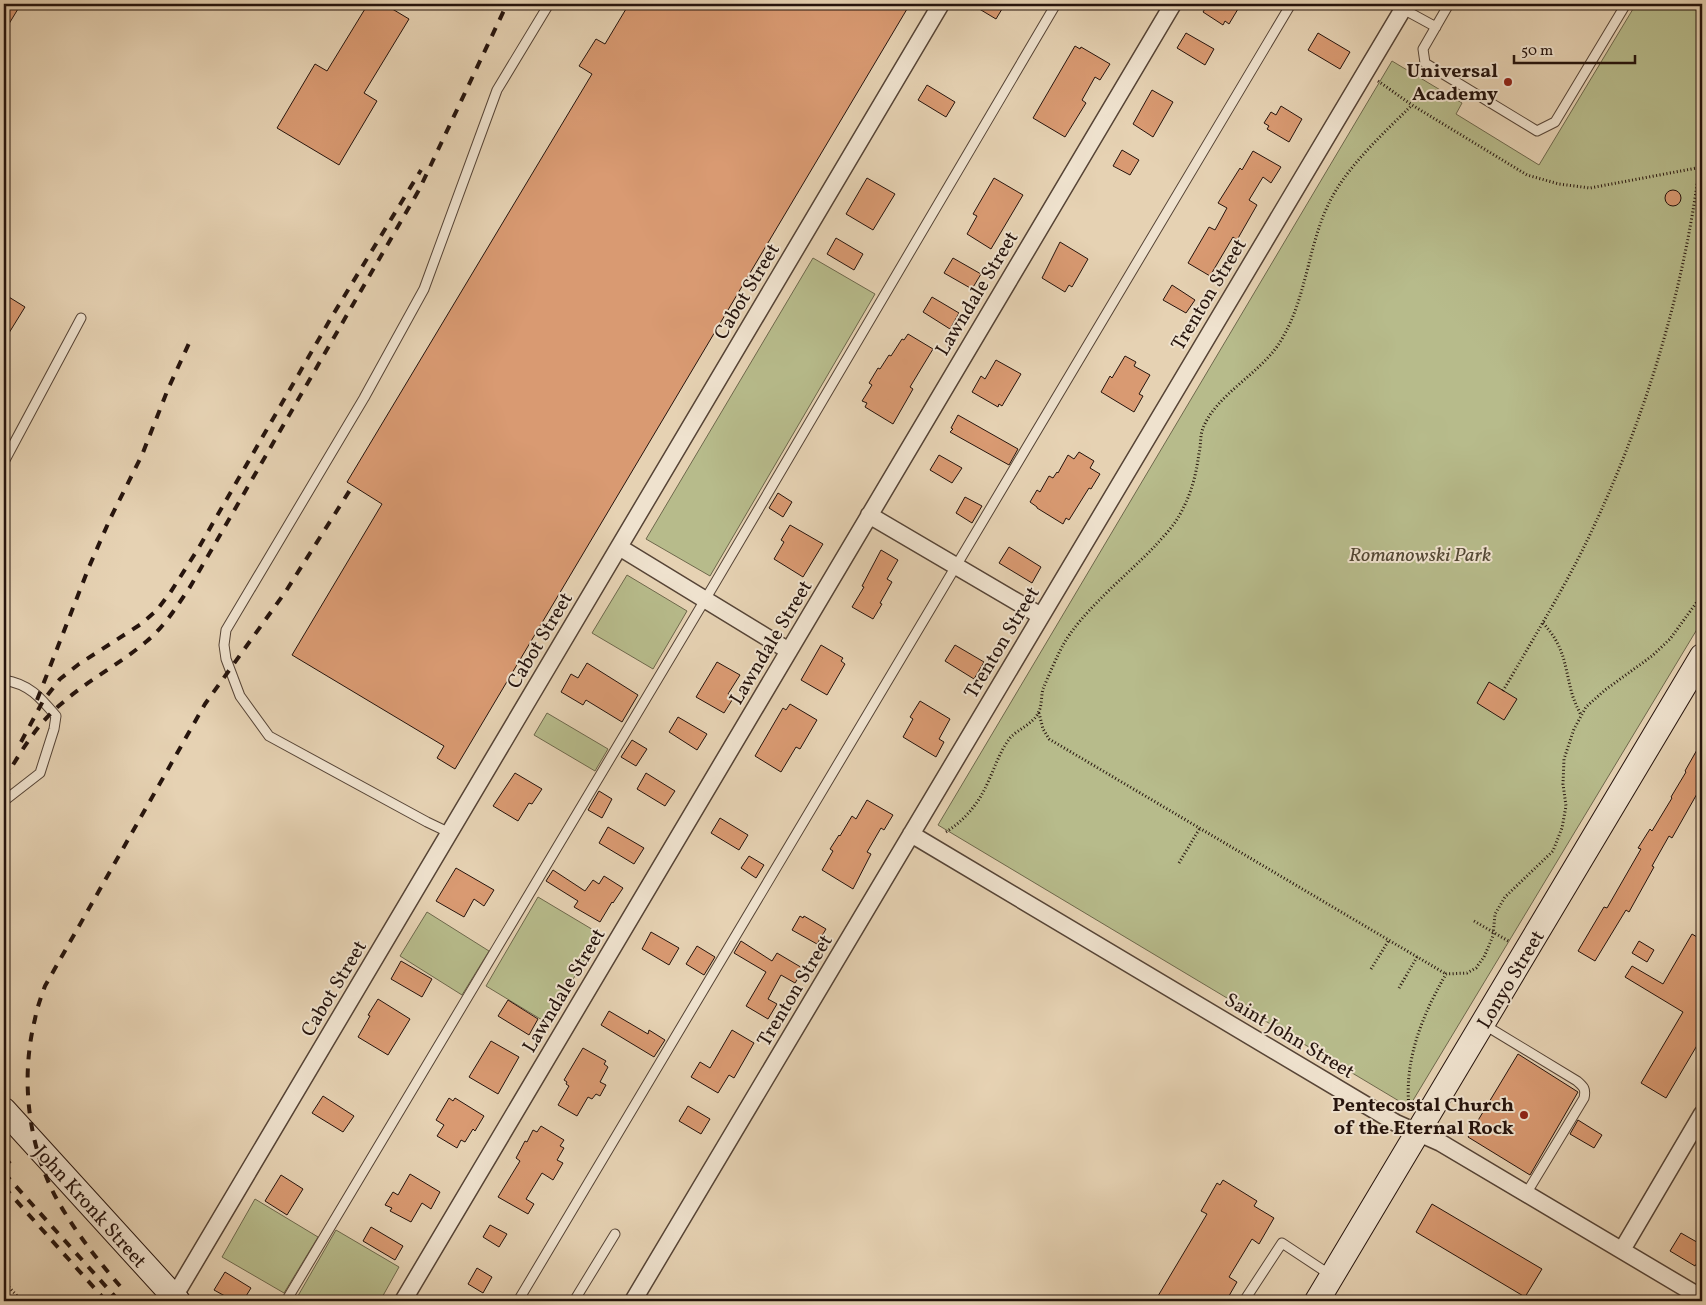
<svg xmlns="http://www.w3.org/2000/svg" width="1706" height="1305" viewBox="0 0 1706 1305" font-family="Vollkorn,serif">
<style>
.green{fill:#b7bb8b;stroke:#6e684c}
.building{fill:#d99a72;stroke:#26140d}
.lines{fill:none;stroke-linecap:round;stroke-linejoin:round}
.lane-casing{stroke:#564436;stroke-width:11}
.street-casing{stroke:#564436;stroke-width:19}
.secondary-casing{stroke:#26140d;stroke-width:26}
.path{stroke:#26140d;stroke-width:3;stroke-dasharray:1 2.5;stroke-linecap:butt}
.lane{stroke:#efe2ce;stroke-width:9}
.street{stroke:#efe2ce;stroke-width:16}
.secondary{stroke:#efe2ce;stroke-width:24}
.rail{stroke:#26140d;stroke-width:4;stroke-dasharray:9 9;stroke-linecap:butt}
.poi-dot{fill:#8f2418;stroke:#efe2ce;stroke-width:2}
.labels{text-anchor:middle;stroke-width:4;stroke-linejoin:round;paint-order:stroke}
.poi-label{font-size:20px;font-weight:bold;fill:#26140d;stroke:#efe2ce;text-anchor:end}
.street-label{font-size:20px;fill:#26140d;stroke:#efe2ce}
.park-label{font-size:20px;font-style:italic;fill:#524633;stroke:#efe2ce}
</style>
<rect width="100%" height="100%" fill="#e6d2b3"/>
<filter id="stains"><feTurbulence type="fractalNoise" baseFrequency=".004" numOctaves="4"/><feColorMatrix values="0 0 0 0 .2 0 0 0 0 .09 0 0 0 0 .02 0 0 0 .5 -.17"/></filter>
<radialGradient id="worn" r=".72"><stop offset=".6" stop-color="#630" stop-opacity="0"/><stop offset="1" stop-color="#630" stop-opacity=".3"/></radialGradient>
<path class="green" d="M1636 4H1702V621L1409 1107 938 825 1392 61 1462 103 1456 114 1539 165Z
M813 258 875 294 710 576 646 539Z
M627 575 687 611 653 669 592 633Z
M547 713 608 749 595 771 534 735Z
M538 897 600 934 547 1023 486 986Z
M427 912 489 951 462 995 400 956Z
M255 1199 318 1237 284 1293 222 1257Z
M336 1230 399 1267 380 1301H295Z"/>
<path class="building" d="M4 4H21L4 32Z
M368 4H384L409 19 364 93 377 101 339 165 277 128 315 64 327 71Z
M629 4H910L455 769 437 758 444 746 292 655 382 504 347 482 592 74 579 66 596 39 605 44Z
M971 4H1005L996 19Z
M1208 4H1241L1229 24 1225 21 1223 25 1203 12Z
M1186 33 1214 49 1205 65 1177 48Z
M1318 33 1350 52 1340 69 1308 50Z
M1075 46 1080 49 1081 47 1110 64 1100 80 1095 77 1082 100 1086 103 1065 137 1033 118Z
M927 85 955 102 946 117 918 100Z
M1152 90 1173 102 1153 137 1133 124Z
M1281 106 1302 119 1289 142 1267 129 1269 126 1264 123 1271 112 1276 115Z
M1122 150 1139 160 1130 175 1113 166Z
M1253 151 1281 167 1271 183 1263 177 1249 200 1257 205 1237 240 1233 237 1210 276 1188 263 1209 227 1215 230 1227 208 1218 203 1240 168 1242 170Z
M867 178 895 194 873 230 846 214Z
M994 178 1023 195 991 249 967 234 977 216 973 214Z
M1665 198a8 8 0 1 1 16 0a8 8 0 1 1-16 0Z
M836 238 863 254 854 270 827 254Z
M1060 242 1088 259 1072 287 1069 285 1065 292 1042 278Z
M953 258 981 274 972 289 944 273Z
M1172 285 1195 300 1186 313 1163 300Z
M4 294 25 307 4 341Z
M932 297 959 313 950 329 923 312Z
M908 334 933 349 910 387 913 389 893 424 865 407 867 403 862 401 872 385 869 383 878 368 880 369 889 355 891 356 902 339 904 340Z
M1125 356 1136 362 1134 366 1150 375 1139 394 1143 396 1134 412 1101 392 1110 376 1112 378Z
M996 360 1021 374 1002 406 999 404 998 407 972 392 981 376 985 379Z
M958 415 1018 449 1009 465 950 432 953 429 951 428Z
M1079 452 1094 461 1090 468 1100 474 1091 489 1089 488 1069 520 1066 518 1063 524 1037 508V507L1030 502 1037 490 1040 492 1049 476 1053 478 1057 472 1058 473 1068 455 1074 459Z
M939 455 962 468 952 483 930 470Z
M778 493 792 502 783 517 769 508Z
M965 497 982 506 972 523 956 513Z
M790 525 823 544 803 577 774 559 784 542 781 540Z
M1009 547 1041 567 1032 583 999 563Z
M881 550 898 560 887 579 892 582 880 603 882 604 873 619 852 607 864 587 862 586Z
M821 645 843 658 841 661 845 664 827 695 801 680Z
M955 645 984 662 974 679 945 661Z
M717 662 740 675 728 694 734 697 724 713 696 697Z
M587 663 638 695 622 722 586 700 583 705 561 692 571 674 578 678Z
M1489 682 1517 699 1504 720 1477 703Z
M920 701 950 719 939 739 944 742 936 757 903 737 913 719 910 717Z
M790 704 817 720 800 749 796 747 781 772 755 756 783 708 786 710Z
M678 717 707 734 697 750 669 732Z
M632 740 647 749 636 766 621 757Z
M1702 741V785L1672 838 1669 836 1652 866 1654 867 1629 912 1626 910 1595 961 1578 951 1604 907 1607 908 1641 849 1638 848 1650 829 1652 831 1672 798 1671 797 1686 772 1685 771Z
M515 773 542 789 532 804 529 803 518 821 493 806Z
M646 773 675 791 665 806 637 789Z
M599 791 612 799 602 818 588 810Z
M867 800 893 815 884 830 881 828 867 852 871 854 853 889 822 870 833 851 830 849 839 835 840 836 852 816 856 819Z
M720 818 748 835 739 850 711 833Z
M608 827 644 848 634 864 599 843Z
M749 856 764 865 756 878 741 868Z
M456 868 494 890 484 906 474 899 464 917 436 901Z
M553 870 585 891 593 880 599 884 604 876 623 888 613 903 612 902 600 922 574 907 578 901 546 881Z
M800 916 803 918 804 916 826 929 817 944 792 930Z
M651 932 679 948 669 965 642 949Z
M1692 934 1702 940V1037L1666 1098 1641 1083 1683 1012 1625 977 1632 966 1663 984Z
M741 941 772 961 777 953 804 969 795 983 781 975 768 999 777 1004 768 1019 746 1006 766 972 734 953Z
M1639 941 1654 950 1647 962 1632 953Z
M697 946 715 957 704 975 686 964Z
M401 961 432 979 422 997 391 979Z
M378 999 410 1019 388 1055 358 1037 370 1016 368 1015Z
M508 1000 538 1019 529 1035 498 1016Z
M609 1011 648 1034 649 1030 665 1040 654 1057 601 1025Z
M732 1030 754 1043 734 1078 729 1075 718 1093 691 1077 700 1062 710 1068Z
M491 1041 519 1057 498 1094 469 1077Z
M583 1048 606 1061 604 1064 608 1067 600 1082 606 1085 600 1096 596 1094 592 1099 588 1097 577 1116 558 1105 569 1086 566 1084 567 1082 564 1080Z
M1518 1054 1578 1092 1530 1175 1468 1137Z
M323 1096 354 1116 343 1132 312 1113Z
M449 1098 453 1101 455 1098 484 1116 475 1131 473 1129 465 1142 461 1140 457 1148 437 1136 444 1125 436 1120Z
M688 1106 710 1119 701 1134 679 1121Z
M1578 1120 1602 1135 1594 1148 1570 1134Z
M541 1126 564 1140 560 1146 564 1148 557 1160 563 1163 553 1180 542 1173 526 1199 534 1204 528 1214 498 1197 520 1161 516 1158 525 1141 527 1142 533 1130 537 1132Z
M410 1174 440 1192 431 1209 422 1203 411 1222 390 1211 392 1208 385 1205 393 1192 398 1195Z
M281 1175 303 1189 287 1215 265 1201Z
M1223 1180 1257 1201 1254 1206 1274 1218 1259 1244 1252 1239 1229 1277 1237 1282 1226 1301H1155L1207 1214 1201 1211 1217 1183 1220 1185Z
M1432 1204 1542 1269 1525 1297 1416 1232Z
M490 1225 507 1234 499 1247 483 1237Z
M371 1227 403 1246 395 1260 363 1241Z
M1681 1233 1702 1245V1255L1695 1266 1670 1251Z
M477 1268 492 1277 483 1293 468 1284Z
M225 1272 251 1288 243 1301H234L214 1290Z"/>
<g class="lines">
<defs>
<path id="lane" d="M1449 4 1423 49 1425 63 1537 131 1555 122 1626 4
M1403 9 1436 27
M4 462 81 318
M4 680C29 684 40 697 56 716L54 729 40 773 4 801
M450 833 427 822 269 736 240 696 226 659 224 645 226 630 364 398 424 289 497 90 549 4
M1483 1024 1577 1081C1584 1087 1586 1089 1584 1098L1526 1194
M286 1301 715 583 1056 4
M518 1301 1291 4
M574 1301 615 1234
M1244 1301 1282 1243 1332 1276"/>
<path id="street" d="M869 515 1041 616
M619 547 789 651
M911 834 1396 1123 1441 1143 1702 1298
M1622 1250 1702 1114
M174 1297 941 4
M403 1301 1173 4
M633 1301 1406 4"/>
<path id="secondary" d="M4 1110 178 1301
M1317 1301 1702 656"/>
</defs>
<use href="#lane" class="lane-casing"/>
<use href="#street" class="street-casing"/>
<use href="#secondary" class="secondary-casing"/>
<path class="path" d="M1378 81 1412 105 1527 175 1559 184 1590 188 1702 167
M1543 623C1564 646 1564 662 1571 690 1573 699 1577 707 1581 715
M1503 691C1530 644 1559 597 1583 549 1641 431 1682 301 1699 170 1701 153 1699 135 1699 117 1698 79 1698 42 1700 4
M1039 713 1043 729 1049 739 1446 974
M946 832C965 820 979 803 988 782 995 767 1000 751 1010 738 1018 729 1035 723 1039 711 1042 705 1041 696 1043 689 1048 677 1057 656 1063 645 1083 610 1126 576 1154 547 1162 538 1173 527 1179 516 1191 495 1196 476 1199 453 1201 446 1200 438 1202 431 1214 394 1265 372 1283 337 1307 295 1308 246 1329 203 1347 166 1384 133 1412 105
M1179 863 1200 828
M1474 921 1510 942
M1371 969 1389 940
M1399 988 1417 957
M1409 1107C1404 1059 1423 1014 1446 974L1467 973 1476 968 1484 957 1493 936 1495 914 1505 897 1553 851 1562 828 1566 806 1563 784 1564 759 1574 729 1586 707 1605 690 1652 656 1670 639 1702 595
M4 1282 22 1301"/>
<use href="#lane" class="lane"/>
<use href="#street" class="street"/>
<use href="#secondary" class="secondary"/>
<path class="rail" d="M37 700 89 567 110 519 142 455 168 389 191 339
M21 742 43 701 60 679 79 664 141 624 156 611 170 593 198 549 331 318 421 170
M4 780C20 753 36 725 61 704 88 680 120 664 147 641 165 626 177 606 190 587L419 190 507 4
M4 1157 16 1170
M4 1173 119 1301
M4 1187 106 1301
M120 1286C100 1263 81 1239 65 1213 29 1157 19 1083 35 1019 37 1008 41 997 45 986L205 704 286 591 350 490"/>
</g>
<g class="poi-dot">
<circle cx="1508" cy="82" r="5"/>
<circle cx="1524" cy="1115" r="5"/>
</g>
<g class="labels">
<g class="poi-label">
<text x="1498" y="77">Universal<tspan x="1498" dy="23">Academy</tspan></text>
<text x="1514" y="1111">Pentecostal Church<tspan x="1514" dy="23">of the Eternal Rock</tspan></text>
</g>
<g class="street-label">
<text transform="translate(746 291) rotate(-59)" y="7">Cabot Street</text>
<text transform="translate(976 293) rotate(-59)" y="7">Lawndale Street</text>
<text transform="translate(1208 294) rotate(-59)" y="7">Trenton Street</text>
<text transform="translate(539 640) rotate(-59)" y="7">Cabot Street</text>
<text transform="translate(770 642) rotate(-59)" y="7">Lawndale Street</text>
<text transform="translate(1001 642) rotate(-59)" y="7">Trenton Street</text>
<text transform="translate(1510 979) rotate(-59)" y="7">Lonyo Street</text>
<text transform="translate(333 988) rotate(-59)" y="7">Cabot Street</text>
<text transform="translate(563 990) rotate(-59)" y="7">Lawndale Street</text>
<text transform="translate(794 990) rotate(-59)" y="7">Trenton Street</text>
<text transform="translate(1290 1035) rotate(31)" y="7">Saint John Street</text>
<text transform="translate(91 1206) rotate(48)" y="7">John Kronk Street</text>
</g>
<g class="park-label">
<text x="1420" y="561">Romanowski Park</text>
</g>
</g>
<rect width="1706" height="1305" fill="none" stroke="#e6d2b3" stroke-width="20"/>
<rect x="5" y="5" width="1696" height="1295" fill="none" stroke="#26140d" stroke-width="2.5"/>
<rect x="10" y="10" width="1686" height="1285" fill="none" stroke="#26140d"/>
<path d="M1514 55v8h121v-8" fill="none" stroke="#26140d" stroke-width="2.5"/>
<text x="1521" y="55" font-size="15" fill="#26140d" stroke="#efe2ce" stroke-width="4" paint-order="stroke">50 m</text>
<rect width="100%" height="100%" filter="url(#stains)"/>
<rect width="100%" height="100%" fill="url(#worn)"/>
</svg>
